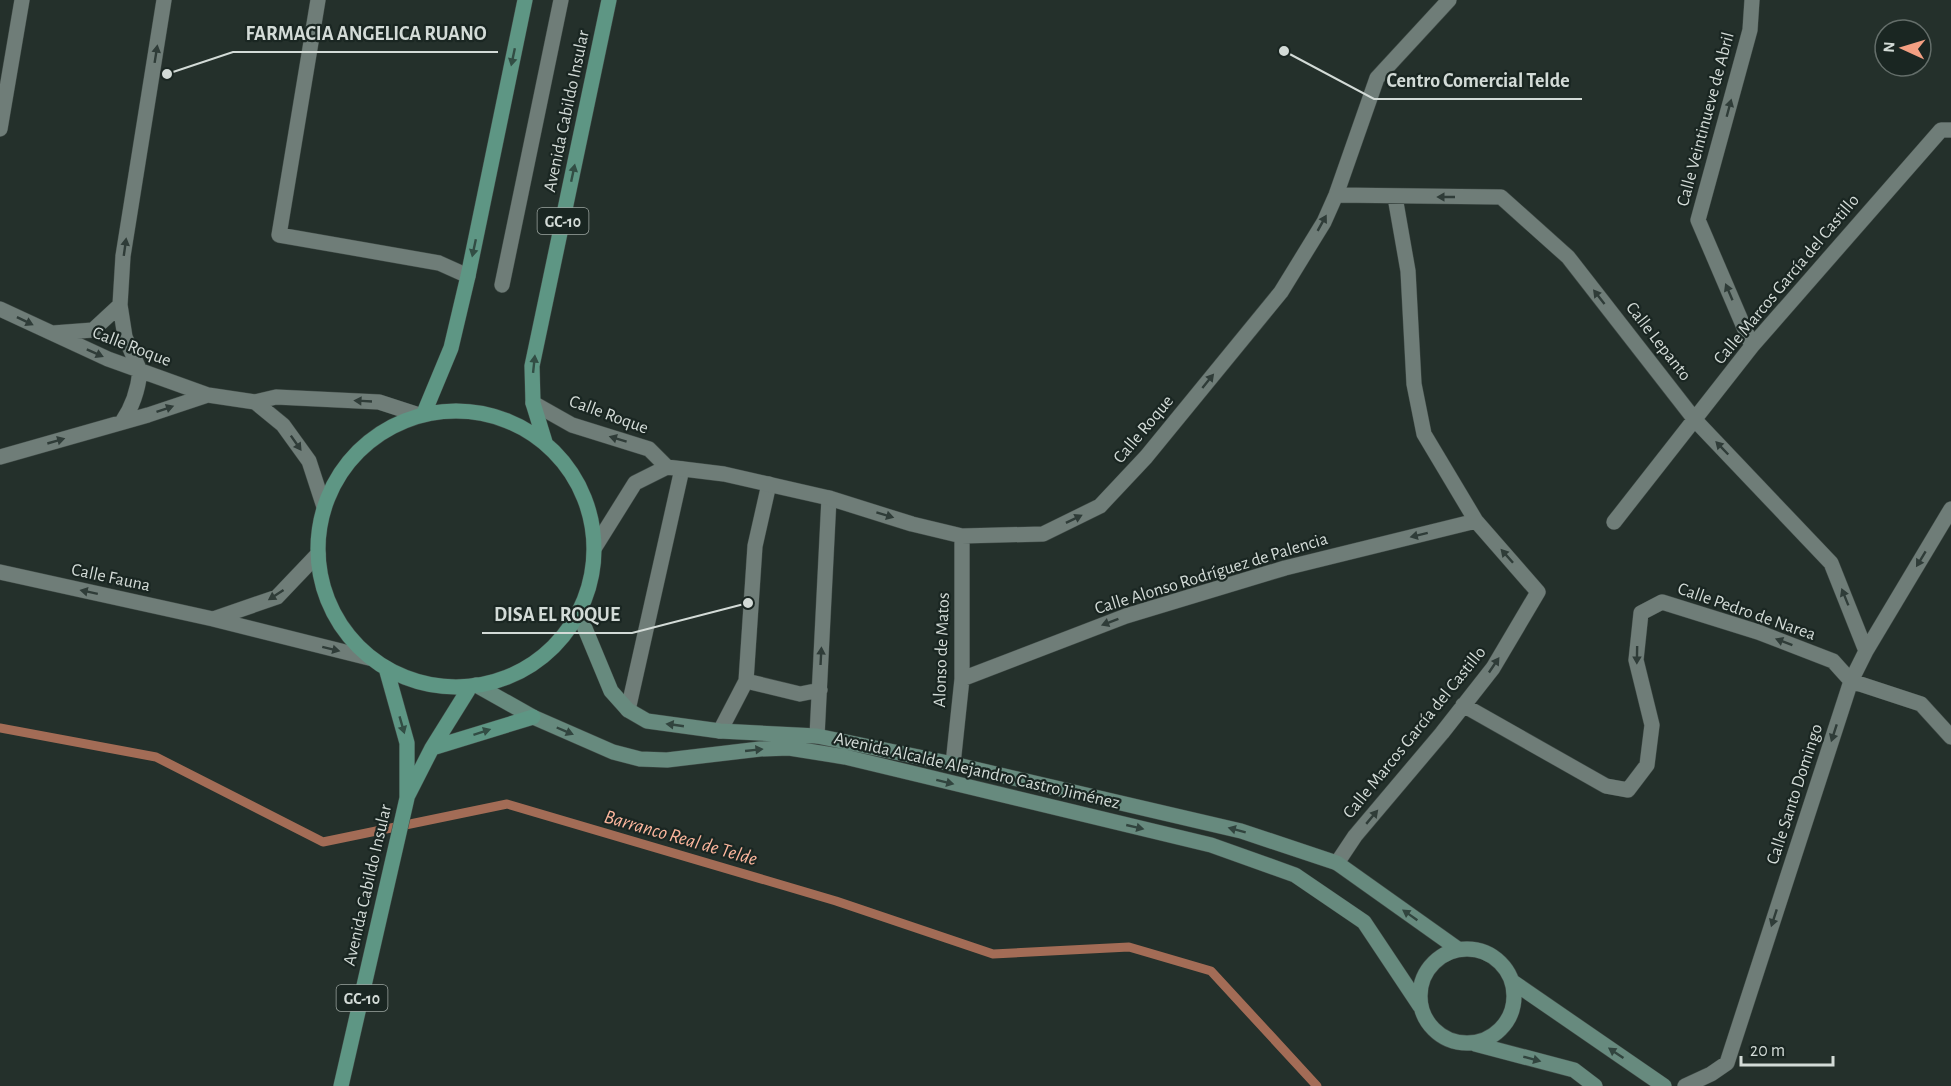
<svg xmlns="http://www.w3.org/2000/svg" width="1951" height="1086" viewBox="0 0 1951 1086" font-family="'Alegreya Sans',sans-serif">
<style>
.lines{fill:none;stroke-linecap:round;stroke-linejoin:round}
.stream{stroke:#a36c56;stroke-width:9}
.lane-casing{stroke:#404b47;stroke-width:16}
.street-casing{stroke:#404b47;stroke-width:16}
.secondary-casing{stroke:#404b47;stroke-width:16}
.primary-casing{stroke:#404b47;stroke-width:16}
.lane{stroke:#6f7d78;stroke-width:15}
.street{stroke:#6f7d78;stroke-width:15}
.secondary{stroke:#678a7e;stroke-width:15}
.primary{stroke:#5e9684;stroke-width:15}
.oneway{fill:#2f3c38}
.oneway2{fill:#324d44}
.oneway3{fill:#31443e}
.labels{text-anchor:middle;stroke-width:4.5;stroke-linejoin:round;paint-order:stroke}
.shield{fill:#1a2622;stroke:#9ca5a1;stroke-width:1.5}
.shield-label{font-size:16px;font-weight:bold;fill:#d3dbd7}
.street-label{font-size:18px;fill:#d3dbd7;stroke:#1a2622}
.water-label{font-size:20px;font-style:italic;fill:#fdb79e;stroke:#1a2622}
.leader{fill:none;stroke:#d3dbd7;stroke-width:2}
.callout-dot{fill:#d3dbd7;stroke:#1a2622;stroke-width:2}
.callout-label{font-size:20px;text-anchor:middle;font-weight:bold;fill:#d3dbd7;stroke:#1a2622;stroke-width:4.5;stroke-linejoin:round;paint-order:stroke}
</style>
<rect width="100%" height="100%" fill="#24302b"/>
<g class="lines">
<path class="stream" d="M0 728 156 757 323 842 507 804 836 901 993 954 1129 947 1211 971 1317 1086"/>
<defs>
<path id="lane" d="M746 681 800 694 820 690
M628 710 682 469
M720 731 746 681 755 546 769 484
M817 736 829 498"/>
<path id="street" d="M318 0 279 235 439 263 468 276
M1752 0 1750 30 1698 220 1752 346
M0 129 22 0
M1336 195 1501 197 1568 257 1695 420 1831 563 1866 651
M502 285 561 0
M0 309 108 359 208 395 255 402 276 397 379 402 419 415
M53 333 93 330 120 305
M140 371 125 337 120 305 123 256 164 0
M255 402 283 425 309 461 324 507
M533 403 572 425 649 449 667 467
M122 422C133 406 138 391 140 371
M0 457 148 415 208 395
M1614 522 1752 346 1941 130H1951
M595 547 635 483 667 467 724 474 829 498 912 524 962 536 1043 534 1100 506 1146 457 1281 292 1324 222 1336 195 1377 78 1449 0
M0 572 213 619 277 597 318 554
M213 619 369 658
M962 679 1126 616 1285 568 1476 521
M1463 705 1606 786 1628 790 1647 765 1652 725 1636 660 1641 613 1662 602 1758 632 1833 661 1851 681 1921 704 1951 737
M953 764 962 679V536
M1337 863 1355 836 1442 733 1493 668 1538 592 1476 521 1424 434 1414 384 1408 271 1395 197
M1685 1086 1711 1074 1727 1063 1851 681 1866 651 1951 509"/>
<path id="secondary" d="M579 614 611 691 628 710 647 721 720 731 817 736 953 764 1241 831 1337 863 1458 949
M476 685 533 717 613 752 640 759 667 760 760 749 789 748 845 757 1211 845 1295 875 1364 922 1420 1006
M1420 996a47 47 0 1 1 94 0a47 47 0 1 1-94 0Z
M1513 982 1664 1086
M1475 1044 1574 1070 1595 1086"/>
<path id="primary" d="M318 549a138 138 0 1 1 276 0a138 138 0 1 1-276 0Z
M424 413 451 348 468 276 525 0
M545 442 533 403 532 366 609 0
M432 748 533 717
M408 795 432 748 470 687
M341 1086 407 798V743L386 668"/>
</defs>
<use href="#lane" class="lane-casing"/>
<use href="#street" class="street-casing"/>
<use href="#secondary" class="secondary-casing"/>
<use href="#primary" class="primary-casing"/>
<use href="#lane" class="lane"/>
<use href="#street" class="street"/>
<use href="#secondary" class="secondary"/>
<use href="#primary" class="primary"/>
</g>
<defs><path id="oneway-solid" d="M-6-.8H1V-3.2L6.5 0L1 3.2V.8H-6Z" transform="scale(1.5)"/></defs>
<g class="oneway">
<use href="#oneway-solid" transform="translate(156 54) rotate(-81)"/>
<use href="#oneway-solid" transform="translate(1729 108) rotate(-75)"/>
<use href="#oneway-solid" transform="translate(1446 197) rotate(-180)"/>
<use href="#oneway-solid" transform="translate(1322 223) rotate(-61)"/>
<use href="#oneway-solid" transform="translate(125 247) rotate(-82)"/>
<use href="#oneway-solid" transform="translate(1729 292) rotate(-113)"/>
<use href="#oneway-solid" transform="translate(1599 297) rotate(-128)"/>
<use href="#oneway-solid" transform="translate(25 321) rotate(26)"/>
<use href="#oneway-solid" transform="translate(95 353) rotate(24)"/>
<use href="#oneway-solid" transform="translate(1208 381) rotate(-51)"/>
<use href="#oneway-solid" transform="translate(363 401) rotate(-177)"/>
<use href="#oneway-solid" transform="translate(165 409) rotate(-19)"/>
<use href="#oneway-solid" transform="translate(618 439) rotate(-163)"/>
<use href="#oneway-solid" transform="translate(56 441) rotate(-16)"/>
<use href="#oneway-solid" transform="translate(296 443) rotate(55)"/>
<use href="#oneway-solid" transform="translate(1722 448) rotate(-134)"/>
<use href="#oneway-solid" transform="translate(885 515) rotate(17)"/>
<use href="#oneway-solid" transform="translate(1074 519) rotate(-26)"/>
<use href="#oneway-solid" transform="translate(1419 535) rotate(166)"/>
<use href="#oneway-solid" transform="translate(1507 556) rotate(-132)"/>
<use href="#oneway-solid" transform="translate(1921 559) rotate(121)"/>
<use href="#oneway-solid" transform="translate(89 592) rotate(-168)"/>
<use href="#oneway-solid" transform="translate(276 595) rotate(147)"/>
<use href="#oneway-solid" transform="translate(1845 597) rotate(-112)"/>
<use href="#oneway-solid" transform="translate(1110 622) rotate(159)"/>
<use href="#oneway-solid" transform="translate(1784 642) rotate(-159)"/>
<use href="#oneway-solid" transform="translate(331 649) rotate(14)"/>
<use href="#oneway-solid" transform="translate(1637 655) rotate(91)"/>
<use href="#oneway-solid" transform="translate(821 656) rotate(-87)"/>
<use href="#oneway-solid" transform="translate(1494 665) rotate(-56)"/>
<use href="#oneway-solid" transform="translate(1834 733) rotate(108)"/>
<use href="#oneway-solid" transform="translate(1372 817) rotate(-50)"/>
<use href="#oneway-solid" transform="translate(1774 918) rotate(108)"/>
</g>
<g class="oneway2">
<use href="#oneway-solid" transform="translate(513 57) rotate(102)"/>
<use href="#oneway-solid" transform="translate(573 173) rotate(-78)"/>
<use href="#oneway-solid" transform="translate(474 248) rotate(102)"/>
<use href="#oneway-solid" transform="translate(534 364) rotate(-84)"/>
<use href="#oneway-solid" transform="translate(402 725) rotate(74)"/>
<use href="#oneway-solid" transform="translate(482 732) rotate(-18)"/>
</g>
<g class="oneway3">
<use href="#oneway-solid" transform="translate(675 725) rotate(-172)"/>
<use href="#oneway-solid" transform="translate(565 731) rotate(23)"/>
<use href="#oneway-solid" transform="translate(754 750) rotate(-6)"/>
<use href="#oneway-solid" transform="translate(945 782) rotate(14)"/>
<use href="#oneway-solid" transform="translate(1135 827) rotate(13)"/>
<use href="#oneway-solid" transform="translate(1237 830) rotate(-165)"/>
<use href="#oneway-solid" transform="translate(1410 915) rotate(-145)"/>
<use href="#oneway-solid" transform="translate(1616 1053) rotate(-146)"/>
<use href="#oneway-solid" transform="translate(1532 1059) rotate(15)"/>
</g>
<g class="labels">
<g class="shield">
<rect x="537.5" y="208" width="51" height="26" rx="4.5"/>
<rect x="336.5" y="985" width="51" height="26" rx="4.5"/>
</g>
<g class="shield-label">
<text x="563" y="227">GC-10</text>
<text x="362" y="1004">GC-10</text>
</g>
<g class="street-label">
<text transform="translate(566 111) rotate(-78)" y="6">Avenida Cabildo Insular</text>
<text transform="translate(1705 119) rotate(-75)" y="6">Calle Veintinueve de Abril</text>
<text transform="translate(1786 279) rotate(-50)" y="6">Calle Marcos García del Castillo</text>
<text transform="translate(1659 341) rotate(52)" y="6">Calle Lepanto</text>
<text transform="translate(132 346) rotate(21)" y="6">Calle Roque</text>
<text transform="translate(609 414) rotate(20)" y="6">Calle Roque</text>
<text transform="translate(1143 429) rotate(-50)" y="6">Calle Roque</text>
<text transform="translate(1211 573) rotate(-17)" y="6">Calle Alonso Rodríguez de Palencia</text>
<text transform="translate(111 577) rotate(12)" y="6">Calle Fauna</text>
<text transform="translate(1747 611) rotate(19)" y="6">Calle Pedro de Narea</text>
<text transform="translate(941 650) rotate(-88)" y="6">Alonso de Matos</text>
<text transform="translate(1414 732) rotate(-51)" y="6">Calle Marcos García del Castillo</text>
<text transform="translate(977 770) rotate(13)" y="6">Avenida Alcalde Alejandro Castro Jiménez</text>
<text transform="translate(1794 794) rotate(-72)" y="6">Calle Santo Domingo</text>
<text transform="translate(367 885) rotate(-77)" y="6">Avenida Cabildo Insular</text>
</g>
<g class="water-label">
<text transform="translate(681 837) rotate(16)" y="7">Barranco Real de Telde</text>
</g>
</g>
<path class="leader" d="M167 74L233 52H498M1284 51L1374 99H1582M748 603L632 633H482"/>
<g class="callout-dot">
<circle cx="167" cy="74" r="6"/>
<circle cx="1284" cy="51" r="6"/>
<circle cx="748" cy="603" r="6"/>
</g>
<g class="callout-label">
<text x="366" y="40">FARMACIA ANGELICA RUANO</text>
<text x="1478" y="87">Centro Comercial Telde</text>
<text x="557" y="621">DISA EL ROQUE</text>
</g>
<g transform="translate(1903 48) rotate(274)"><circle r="28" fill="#1a2622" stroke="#646e6a" stroke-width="1.5"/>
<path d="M0-4.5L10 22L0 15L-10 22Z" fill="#f39f82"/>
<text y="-9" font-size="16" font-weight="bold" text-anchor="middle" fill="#d3dbd7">N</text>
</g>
<path d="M1741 1056v9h92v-9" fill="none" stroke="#d3dbd7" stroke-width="3"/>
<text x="1750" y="1056" font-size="18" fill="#d3dbd7" stroke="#1a2622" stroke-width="4.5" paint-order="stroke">20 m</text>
</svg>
